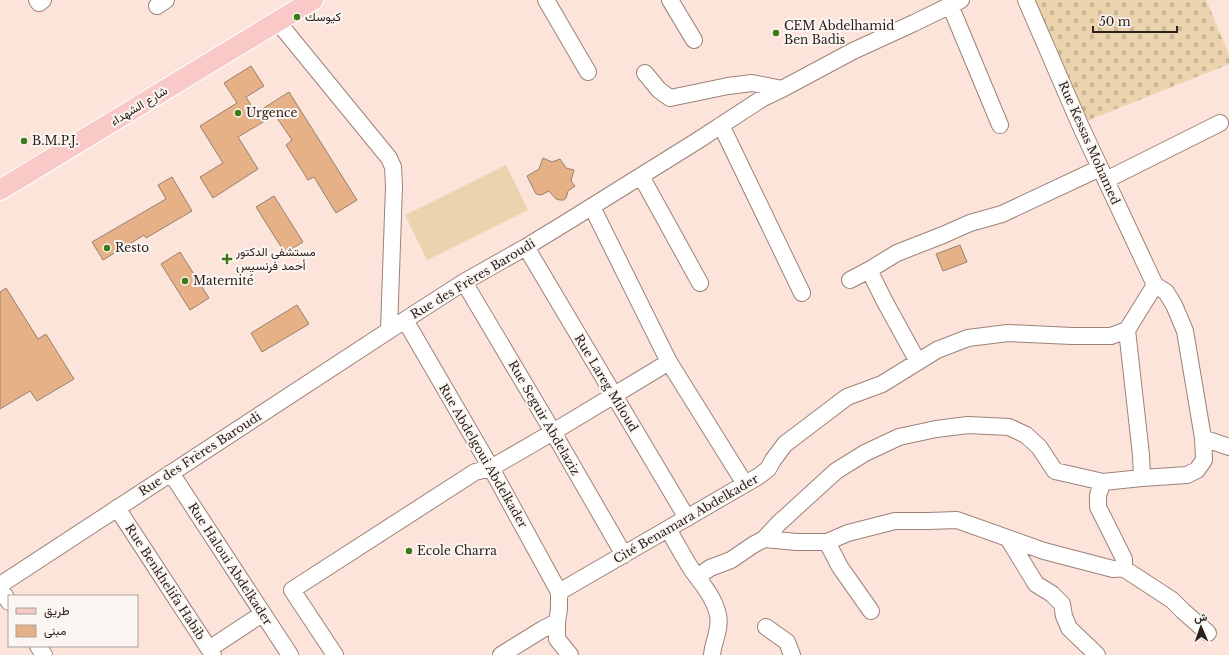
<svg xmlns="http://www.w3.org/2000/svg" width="1229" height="655" viewBox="0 0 1229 655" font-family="'Libre Baskerville',Vazirmatn,serif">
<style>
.cemetery{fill:url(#cemetery-stones)}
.pitch{fill:#ebd3ad}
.building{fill:#e6b186;stroke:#96806f}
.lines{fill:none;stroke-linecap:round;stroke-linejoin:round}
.minor-casing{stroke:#9d8277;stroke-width:18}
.major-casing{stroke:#fff;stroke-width:22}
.minor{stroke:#fff;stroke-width:16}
.major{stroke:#f8c9c7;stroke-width:20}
.poi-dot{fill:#3c7a15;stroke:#fcf6f3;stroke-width:1.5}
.labels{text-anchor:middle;stroke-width:4;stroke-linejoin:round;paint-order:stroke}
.poi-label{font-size:12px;fill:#2c211c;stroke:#fcf6f3;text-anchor:start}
.street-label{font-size:12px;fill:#2c211c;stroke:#fcf6f3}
</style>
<defs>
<pattern id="cemetery-stones" width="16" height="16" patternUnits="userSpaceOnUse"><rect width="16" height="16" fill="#ebd3ad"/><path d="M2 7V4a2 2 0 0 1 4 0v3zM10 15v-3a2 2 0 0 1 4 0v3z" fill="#cab594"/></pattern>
</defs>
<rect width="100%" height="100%" fill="#fce4db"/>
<path class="cemetery" d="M1031 0H1206L1229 55V64L1084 122Z"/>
<path class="pitch" d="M506 165 528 210 427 260 405 215Z"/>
<path class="building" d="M251 66 264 86 246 97 256 113 289 92 357 200 336 213 314 177 308 180 286 145 292 140 275 115 238 137 258 169 213 198 200 177 223 163 200 126 237 103 224 83Z
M543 158 552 162 560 159 566 168 574 170 571 181 575 186 568 191 566 198 564 200H560L556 199 549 191 541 195 536 194 527 176 539 169Z
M172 177 192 211 146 238 144 235 103 260 92 242 166 199 158 185Z
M274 196 303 242 285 253 256 207Z
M960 245 967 262 943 271 936 254Z
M180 252 209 298 190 310 161 264Z
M6 288 38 339 46 334 74 379 37 401 30 391 0 409V292Z
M297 305 309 324 262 352 251 333Z"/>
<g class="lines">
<defs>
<path id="minor" d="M37 0 39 3 43 0
M546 0 588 72
M670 0 694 40
M1026 0 1081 127 1155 285
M950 5 1000 125
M157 6 166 0
M277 21 389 158 393 167 394 186 389 330
M645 73 659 90 670 98 728 86 752 83 782 89
M721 125 802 293
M641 176 700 283
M1106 180 1220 123
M592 207 669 362 745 484
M526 247 687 518
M869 270 885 302 918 362
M850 280 869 270 897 253 943 235 970 223 1002 214 1100 168
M464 282 553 432 624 555
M405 320 491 468 559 592V609L557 622 543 629 501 655
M1127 330 1141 455 1142 478
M1203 438 1229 447
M171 473 290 655
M1103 482 1098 495V507L1124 559V565L1123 568
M117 508 213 655
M668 529C675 541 682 554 690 567 700 582 714 596 718 615 721 629 713 642 712 655
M764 539 797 542H827L848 533 895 521H928L957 520 1044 551 1113 569 1123 568 1172 600 1183 611 1208 633
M1009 540 1036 584 1052 594 1062 604 1064 616 1069 628 1097 655
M827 542 840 567 871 611
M697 577 710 568 731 560 753 545 764 539 779 523 836 471 865 453 899 437 936 429 968 425 1009 427 1026 435 1039 447 1055 471 1103 482 1142 478 1187 475 1197 470 1204 460 1203 438 1185 331 1174 305 1166 292 1155 285
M0 585 405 320 464 282 526 247 567 222 697 141 763 98 782 89 853 51 914 23 961 0
M0 589 9 602
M559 592 759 476 768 469 773 460 785 444 847 397 882 384 937 350 968 338 1008 333 1072 336H1111L1127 330 1155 285
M557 622V639L570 655
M766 627 787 642 792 655
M38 646 44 655
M209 649 262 614
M335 655 292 590 475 472 491 468 553 432 669 362"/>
<path id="major" d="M0 190 313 0"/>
</defs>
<use href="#minor" class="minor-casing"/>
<use href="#major" class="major-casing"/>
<use href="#minor" class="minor"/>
<use href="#major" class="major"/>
</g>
<g class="poi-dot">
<circle cx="297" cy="17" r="4"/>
<circle cx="776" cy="33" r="4"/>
<circle cx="238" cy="113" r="4"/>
<circle cx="24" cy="141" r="4"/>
<circle cx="107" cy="248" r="4"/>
<path d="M225 253h4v4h4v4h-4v4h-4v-4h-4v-4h4z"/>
<circle cx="185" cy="281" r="4"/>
<circle cx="409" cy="551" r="4"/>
</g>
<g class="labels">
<g class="poi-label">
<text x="305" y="21">كيوسك</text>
<text x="784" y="30">CEM Abdelhamid<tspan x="784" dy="14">Ben Badis</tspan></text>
<text x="246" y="117">Urgence</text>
<text x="32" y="145">B.M.P.J.</text>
<text x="115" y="252">Resto</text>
<text x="236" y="256">مستشفى الدكتور<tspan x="236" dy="14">أحمد فرنسيس</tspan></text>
<text x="193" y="285">Maternité</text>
<text x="417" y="555">Ecole Charra</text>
</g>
<g class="street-label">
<text transform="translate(139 106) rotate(-31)" y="4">شارع الشهداء</text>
<text transform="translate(1089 143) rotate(66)" y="4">Rue Kessas Mohamed</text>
<text transform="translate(473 279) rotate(-31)" y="4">Rue des Frères Baroudi</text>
<text transform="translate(606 383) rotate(59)" y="4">Rue Lareg Miloud</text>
<text transform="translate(544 418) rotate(60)" y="4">Rue Seguir Abdelaziz</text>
<text transform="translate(200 454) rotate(-33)" y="4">Rue des Frères Baroudi</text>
<text transform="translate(483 456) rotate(60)" y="4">Rue Abdelgoui Abdelkader</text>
<text transform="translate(686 519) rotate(-30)" y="4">Cité Benamara Abdelkader</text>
<text transform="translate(230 564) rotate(57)" y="4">Rue Haloui Abdelkader</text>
<text transform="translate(165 582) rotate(57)" y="4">Rue Benkhelifa Habib</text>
</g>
</g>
<rect x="8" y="595" width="130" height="52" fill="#fcf6f3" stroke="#a9a19d"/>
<rect x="16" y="608" width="20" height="6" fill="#f8c9c7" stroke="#a9a19d"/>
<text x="44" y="615" font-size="12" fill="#2c211c">طريق</text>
<rect x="16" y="625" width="20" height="12" fill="#e6b186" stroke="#a9a19d"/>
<text x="44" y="635" font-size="12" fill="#2c211c">مبنى</text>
<g transform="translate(1201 627) rotate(358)" stroke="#fcf6f3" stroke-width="3" paint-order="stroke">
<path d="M0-3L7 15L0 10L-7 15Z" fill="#2c211c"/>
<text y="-6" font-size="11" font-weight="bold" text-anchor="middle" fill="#2c211c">ش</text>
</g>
<path d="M1093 26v6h84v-6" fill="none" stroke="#2c211c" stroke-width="2"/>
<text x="1099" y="26" font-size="12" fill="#2c211c" stroke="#fcf6f3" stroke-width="3" paint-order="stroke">50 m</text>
</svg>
